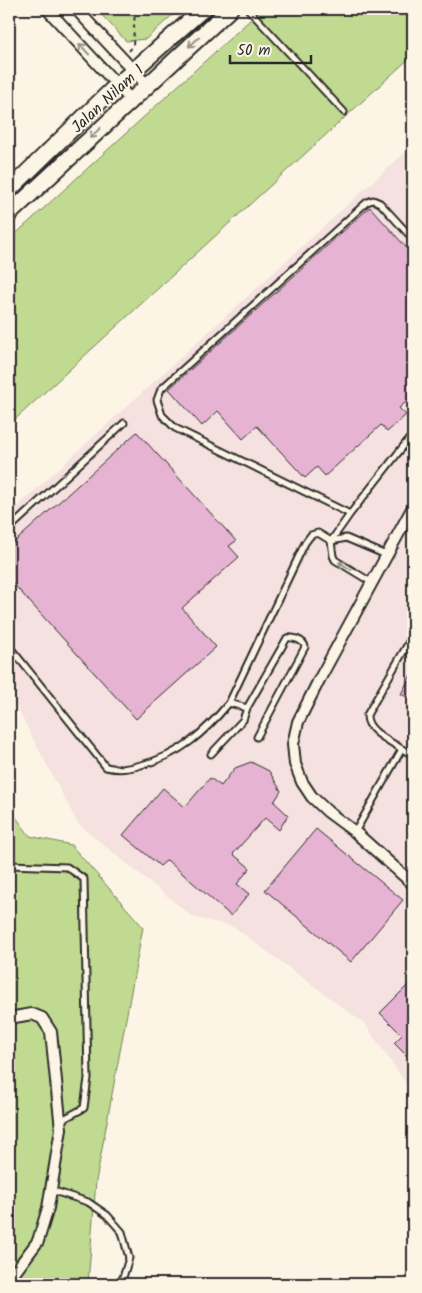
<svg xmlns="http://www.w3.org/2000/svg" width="422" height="1293" viewBox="0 0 422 1293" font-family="Kalam,sans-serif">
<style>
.built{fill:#f5e1df}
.green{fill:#c1da91;stroke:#76825e}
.building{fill:#e6b3d2;stroke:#2b2b2b}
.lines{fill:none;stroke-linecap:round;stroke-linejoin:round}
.service-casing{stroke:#2b2b2b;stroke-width:9}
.minor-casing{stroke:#2b2b2b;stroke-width:14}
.secondary-casing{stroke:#2b2b2b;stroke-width:19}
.path{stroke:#2b2b2b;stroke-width:2;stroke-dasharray:4 4;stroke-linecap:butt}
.service{stroke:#fcf5e5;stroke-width:5}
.minor{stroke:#fcf5e5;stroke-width:10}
.secondary{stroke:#fcf5e5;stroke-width:15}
.oneway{stroke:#949088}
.labels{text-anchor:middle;stroke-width:4.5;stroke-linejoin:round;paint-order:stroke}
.street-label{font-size:16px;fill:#2b2b2b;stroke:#fcf5e5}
</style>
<rect width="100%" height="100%" fill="#fcf5e5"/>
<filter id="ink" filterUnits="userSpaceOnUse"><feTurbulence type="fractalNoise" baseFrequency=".02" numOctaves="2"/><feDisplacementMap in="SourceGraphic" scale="10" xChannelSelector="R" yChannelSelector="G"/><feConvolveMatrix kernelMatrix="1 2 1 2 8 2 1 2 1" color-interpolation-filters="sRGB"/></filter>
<g filter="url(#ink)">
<path class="built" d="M413 145V1094L365 1024 234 927 193 917 78 824 9 693V514Z"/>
<path class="green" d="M96 9H179L146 39 126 41Z
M262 9H413V55L9 425V240Z
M9 808 30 836 71 845 143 927 96 1181 88 1284H9Z"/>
<path class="building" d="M370 207 413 255V396L399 408 406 415 387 432 381 425 325 476 317 467 305 478 257 426 243 439 218 411 202 426 169 389Z
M137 432 236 541 229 546 239 557 182 608 216 647 136 719 9 579V547Z
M413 671V700L401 694Z
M251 762 269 771 281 791 274 802 288 815 279 830 265 818 233 854 250 868 237 884 249 894 231 916 167 860 160 866 123 835 163 788 185 807 210 778 221 786 235 768Z
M316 829 403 900 351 962 265 890Z
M413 980V1062L394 1043 402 1035 380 1013Z"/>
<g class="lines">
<defs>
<path id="service" d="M248 9 344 112
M350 514 175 428 162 415 157 400 161 389 367 202 373 200 380 203 413 239
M9 529 124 423
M332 541 346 538 386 555
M371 582 335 560 333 556 331 541 350 514 413 434
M9 646 106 767C119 770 128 769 141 765 180 755 204 733 229 703L305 543 311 535 318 533 331 541
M229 703 247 708 287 638C293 637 304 640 305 647L257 737
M402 749C390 741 366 731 367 715L413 635
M211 754 243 720 247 708
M355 832 402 749 413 755
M9 865 67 867 84 879 88 1078 84 1108 60 1121
M51 1190 88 1202 107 1215 122 1232 129 1258 121 1284"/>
<path id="minor" d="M47 9 131 100
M76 9 147 85
M413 507 319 680 298 722 293 744 295 764 302 782 312 797 328 812 355 832 413 884
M9 1018 32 1014 42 1018 51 1032 61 1129 48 1208 38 1241 9 1280"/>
<path id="secondary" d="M9 190 117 85 203 9
M9 214 230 9"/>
</defs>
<use href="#service" class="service-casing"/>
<use href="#minor" class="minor-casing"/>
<use href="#secondary" class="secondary-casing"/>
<path class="path" d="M129 51 133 46 135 9"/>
<use href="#service" class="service"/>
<use href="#minor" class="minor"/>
<use href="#secondary" class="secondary"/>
</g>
<defs><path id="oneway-shaft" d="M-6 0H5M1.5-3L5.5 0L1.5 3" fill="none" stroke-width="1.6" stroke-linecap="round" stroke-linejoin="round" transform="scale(1.25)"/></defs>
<g class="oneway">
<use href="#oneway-shaft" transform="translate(194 42) rotate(138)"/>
<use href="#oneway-shaft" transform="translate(84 49) rotate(-133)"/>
<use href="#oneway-shaft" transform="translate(95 133) rotate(137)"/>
<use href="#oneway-shaft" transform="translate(345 566) rotate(-148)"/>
</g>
</g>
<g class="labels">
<g class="street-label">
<text transform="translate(107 98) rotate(-43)" y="6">Jalan Nilam 1</text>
</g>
</g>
<rect width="422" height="1293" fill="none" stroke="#fcf5e5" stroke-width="30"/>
<rect x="15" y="15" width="392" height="1263" fill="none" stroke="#2b2b2b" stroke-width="2" filter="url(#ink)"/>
<path d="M230 55v8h81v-8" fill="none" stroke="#2b2b2b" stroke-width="2.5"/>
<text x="237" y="55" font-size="15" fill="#2b2b2b" stroke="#fcf5e5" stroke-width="4" paint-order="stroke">50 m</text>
</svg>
